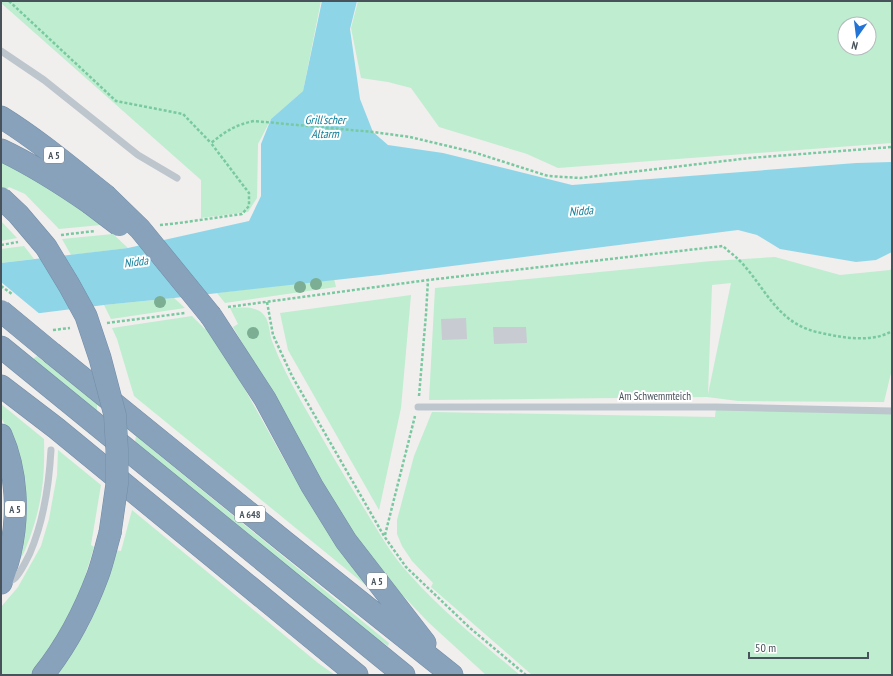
<svg xmlns="http://www.w3.org/2000/svg" width="893" height="676" viewBox="0 0 893 676" font-family="'PT Sans Narrow',sans-serif">
<style>
.green{fill:#bfedd0;fill-rule:evenodd}
.water{fill:#8ed6e7}
.pier{fill:#f1eeee}
.building{fill:#c8cbd1}
.lines{fill:none;stroke-linecap:round;stroke-linejoin:round}
.highway-casing{stroke:#738da7;stroke-width:23}
.path{stroke:#78c9a0;stroke-width:2.5;stroke-dasharray:3 2;stroke-linecap:butt}
.lane{stroke:#bdc6cd;stroke-width:7}
.highway{stroke:#88a2bb;stroke-width:22}
.highway-bridge-casing{stroke:#738da7;stroke-width:23;stroke-linecap:butt}
.path-bridge{stroke:#78c9a0;stroke-width:2.5;stroke-dasharray:3 2;stroke-linecap:butt}
.highway-bridge{stroke:#88a2bb;stroke-width:22}
.tree{fill:#7bae93}
.labels{text-anchor:middle;stroke-width:4;stroke-linejoin:round;paint-order:stroke}
.shield{fill:#fff;stroke:#7e868c;stroke-width:1}
.shield-label{font-size:10px;font-weight:bold;fill:#47525b}
.street-label{font-size:11px;fill:#47525b;stroke:#fff}
.water-label{font-size:12px;font-style:italic;fill:#13809b;stroke:#fff}
</style>
<rect width="100%" height="100%" fill="#f1eeee"/>
<path class="green" d="M1 1H321L303 91 271 119 258 144 257 198 248 212 201 218V180L1 3Z
M358 1H892V143L558 168 527 154 439 127 411 88 388 82 361 78 351 28ZM845 24H869V48H845Z
M1 154 71 198 101 225 59 229 25 194 9 187 6 190 1 186Z
M1 221 17 238 1 241Z
M113 234 128 248 71 255 62 239Z
M24 246 34 259 1 263V249Z
M775 257 840 275 890 270 892 268V369L884 402 738 401 707 397 429 400 435 288 712 261ZM731 283 708 394 712 285Z
M334 279 336 287 225 303 217 293Z
M411 295 401 408 379 510 288 350 280 313Z
M174 298 185 308 111 319 104 305Z
M230 308C240 308 256 305 264 315 270 322 269 333 272 341 280 362 290 381 301 401 321 436 341 471 362 505 377 529 391 555 410 575 443 612 482 643 520 675H486L428 622 393 585 348 526 233 327 238 324Z
M192 316 205 329 208 326 223 350 291 472 333 539 379 596 134 396 117 339 112 328Z
M37 356 97 404V411L33 359Z
M1 404 44 439C45 478 42 504 29 540 26 547 23 558 17 562L6 427 1 417Z
M716 407 892 411V675H532L431 587 433 583 412 561 402 546 397 534V520L414 456 432 412 715 417Z
M136 436 389 643 388 646 367 632 135 442Z
M58 450 101 485 91 545 94 547 80 593 59 633 41 662 31 675H1V607L18 587 41 546 49 519 57 475Z
M132 510 318 663 335 675H57L88 627 100 598 115 550 121 551Z"/>
<path class="water" d="M322 1H357L350 29 360 99 373 132 388 145 443 153 572 185 856 163 892 162V252L876 260 856 262 780 249 757 235 738 230 380 275 174 298 104 305 1 318V263L128 248 249 221 261 196V144L271 119 303 91Z"/>
<path class="pier" d="M1 282 41 315 1 319Z"/>
<path class="building" d="M466 318 467 339 442 340 441 319Z
M493 327H526L527 343 494 344Z"/>
<g class="lines">
<defs>
<path id="highway" d="M1 117C38 140 71 168 105 195
M1 150C33 165 61 183 90 203
M211 316 265 399 312 486 346 541 425 643
M1 347 404 675
M53 354 285 542 452 675
M1 386 56 428 357 675
M1 435C17 471 19 515 10 553 8 563 4 573 1 583
M43 675C67 645 85 610 98 575 103 561 106 547 110 533"/>
</defs>
<use href="#highway" class="highway-casing"/>
<path class="path" d="M9 1 116 101 183 114 211 143
M160 225 179 223 242 214 249 206V193L211 143C226 131 235 125 254 121L373 132 410 137 473 152 548 176 580 178 750 158 892 147
M61 235 95 231
M1 245 18 242
M267 302 273 335 292 376 384 536 406 567 470 628 526 675
M228 307 428 280 723 246C728 251 734 255 739 260 759 280 771 308 795 323 809 332 826 334 842 337 859 339 877 340 892 331
M107 323 185 313
M53 330 70 328
M419 396 426 314 428 280
M385 535 415 416"/>
<path class="lane" d="M1 51 44 80 138 155 177 178
M418 407H716L892 411
M6 583C9 581 14 580 16 577 22 570 26 561 30 553 44 520 49 486 51 450"/>
<use href="#highway" class="highway"/>
<defs>
<path id="highway-bridge" d="M105 195 140 229 211 316
M1 198 18 214 46 247 69 285 86 316 100 358 115 415 117 450V484L110 533
M90 203 119 225
M1 311 53 354"/>
</defs>
<use href="#highway-bridge" class="highway-bridge-casing"/>
<path class="path-bridge" d="M1 286 12 294"/>
<use href="#highway-bridge" class="highway-bridge"/>
</g>
<g class="tree">
<circle cx="316" cy="284" r="6"/>
<circle cx="300" cy="287" r="6"/>
<circle cx="160" cy="302" r="6"/>
<circle cx="253" cy="333" r="6"/>
</g>
<g class="labels">
<g class="shield">
<rect x="44" y="147" width="20" height="16" rx="3"/>
<rect x="5" y="501" width="20" height="16" rx="3"/>
<rect x="235" y="506" width="30" height="16" rx="3"/>
<rect x="367" y="573" width="20" height="16" rx="3"/>
</g>
<g class="shield-label">
<text x="54" y="159">A 5</text>
<text x="15" y="513">A 5</text>
<text x="250" y="518">A 648</text>
<text x="377" y="585">A 5</text>
</g>
<g class="street-label">
<text x="655" y="400">Am Schwemmteich</text>
</g>
<g class="water-label">
<text x="325" y="124">Grill’scher<tspan x="325" dy="14">Altarm</tspan></text>
<text transform="translate(581 211) rotate(-4)" y="4">Nidda</text>
<text transform="translate(136 262) rotate(-7)" y="4">Nidda</text>
</g>
</g>
<rect width="893" height="676" fill="none" stroke="#47525b" stroke-width="4"/>
<g transform="translate(857 36) rotate(194)"><circle r="19" fill="#ffffff" stroke="#b5babd"/>
<path d="M0-3L7 15L0 10L-7 15Z" fill="#2274d7"/>
<text y="-6" font-size="11" font-weight="bold" text-anchor="middle" fill="#47525b">N</text>
</g>
<path d="M749 652v6h119v-6" fill="none" stroke="#47525b" stroke-width="2"/>
<text x="755" y="652" font-size="12" fill="#47525b" stroke="#ffffff" stroke-width="3" paint-order="stroke">50 m</text>
</svg>
